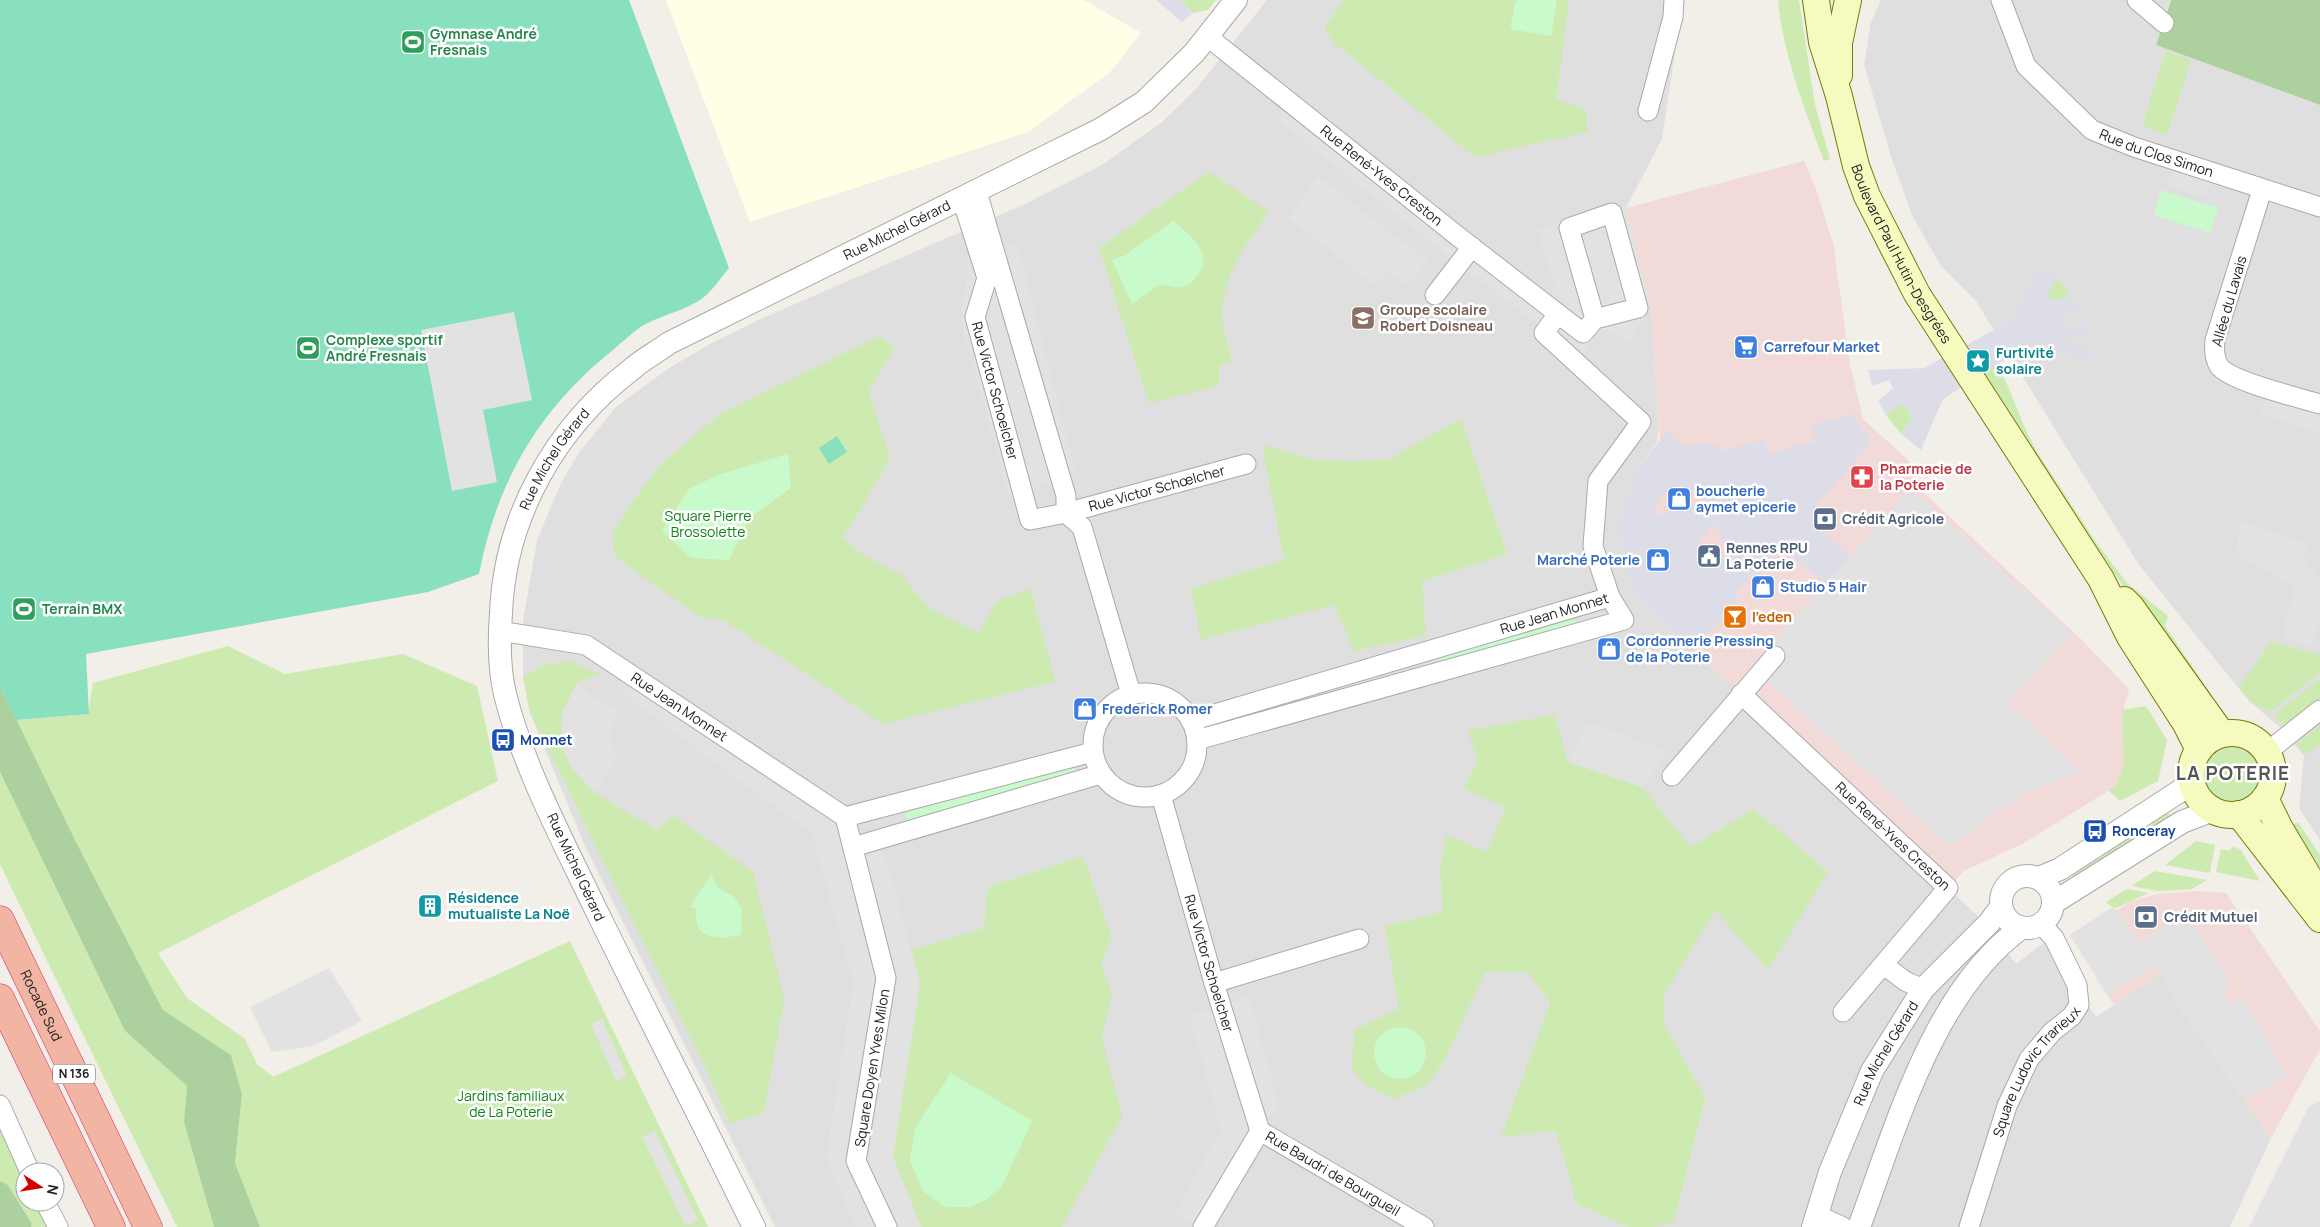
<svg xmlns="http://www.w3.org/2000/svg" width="2320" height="1227" viewBox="0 0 2320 1227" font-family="Manrope,sans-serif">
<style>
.residential{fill:#e0dfdf}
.commercial{fill:#f2dad9}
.education{fill:#ffffe5}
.grass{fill:#cdebb0}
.forest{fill:#add19e}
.park{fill:#c8facc}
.pitch{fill:#88e0be}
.parking{fill:#e2e2e2}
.plaza{fill:#dddde8;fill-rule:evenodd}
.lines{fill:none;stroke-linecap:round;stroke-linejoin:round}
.minor-casing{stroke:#a9a9a9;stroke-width:21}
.tertiary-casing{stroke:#a9a9a9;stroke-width:24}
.secondary-casing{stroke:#707d05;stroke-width:28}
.trunk-casing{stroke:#dc2a67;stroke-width:29}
.minor{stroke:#fff;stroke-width:19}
.tertiary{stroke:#fff;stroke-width:22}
.secondary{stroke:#f7fabf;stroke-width:26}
.trunk{stroke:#f2b4a3;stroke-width:28}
.labels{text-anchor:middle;stroke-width:5;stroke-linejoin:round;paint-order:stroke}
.shield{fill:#fff;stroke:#646464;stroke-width:1}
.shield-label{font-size:12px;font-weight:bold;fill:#222}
.leisure-label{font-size:14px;font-weight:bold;fill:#27864d;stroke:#fff;text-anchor:start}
.street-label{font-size:14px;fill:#222;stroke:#fff}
.education-label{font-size:14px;font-weight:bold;fill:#785e54;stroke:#fff;text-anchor:start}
.shop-label{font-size:14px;font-weight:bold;fill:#366cbe;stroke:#fff;text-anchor:start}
.culture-label{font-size:14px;font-weight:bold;fill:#0d838f;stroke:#fff;text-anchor:start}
.health-label{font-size:14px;font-weight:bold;fill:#be3a42;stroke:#fff;text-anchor:start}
.park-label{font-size:14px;fill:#0c8416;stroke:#fff}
.service-label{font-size:14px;font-weight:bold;fill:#4e5e75;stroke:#fff;text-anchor:start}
.food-label{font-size:14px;font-weight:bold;fill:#c56008;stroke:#fff;text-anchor:start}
.transit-label{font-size:14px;font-weight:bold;fill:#164399;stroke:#fff;text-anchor:start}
.district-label{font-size:19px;font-weight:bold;letter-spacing:1px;fill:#555;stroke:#fff}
</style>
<rect width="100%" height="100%" fill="#f2efe9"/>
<path class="residential" d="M1267 0H1683L1662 139 1626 208 1651 307 1659 427 1657 442 1632 477 1631 589 1692 652 1741 694 1980 918 2016 964 2045 942 2096 1017 2161 974 2180 1008 2271 1138 2230 1227H775L585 846 530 713 523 677V621L537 540 561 483 580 451 616 407 669 368 712 343 765 317 1025 204 1102 165 1162 122 1196 89Z
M1881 0H2170L2156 45 2320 105V840L2299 808 2304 756 2282 729 2249 701 2139 565 1976 301 1941 266 1913 217 1893 163 1864 65 1871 22Z"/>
<path class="commercial" d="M1804 161 1815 186 1833 243 1850 364 1863 419 1908 460 1923 492 2081 639 2129 689 2121 718 2124 721V761L2116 786 2024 843 1964 871 1948 888 1741 694 1692 652 1631 589 1618 530 1632 477 1660 440 1651 307 1626 208Z
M2197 891 2226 893 2320 1031V1049L2271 1138 2180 1008 2161 974 2114 1005 2070 935 2111 908 2117 910 2130 902 2157 894Z"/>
<path class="education" d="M666 0H1084L1141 33 1110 72 1028 132 750 222Z"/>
<path class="grass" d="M1180 0H1216L1208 10 1193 13Z
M1344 0H1569L1556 99 1585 110 1588 132 1475 157 1333 42 1325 27Z
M1778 0H1799L1815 105 1830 159 1824 161C1805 109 1783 56 1778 0Z
M2166 51 2191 60 2167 135 2142 126Z
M1209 172 1269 212C1244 247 1219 279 1223 324 1225 336 1229 349 1232 361L1219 366V386L1149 403 1099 248Z
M2056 279 2064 286 2069 295 2055 301 2047 296Z
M879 336 895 347 869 391 890 459 843 539 864 555 901 575 929 608 979 633 997 601 1031 589 1055 682 883 724 725 621 700 617 615 557 612 535 629 506 661 464 719 415Z
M1994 363 2006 382 2025 428 2037 452 2098 545 2127 583 2168 616 2165 626 2209 691 2210 696 2125 589 2017 430 1982 369Z
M1902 403 1913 418 1901 434 1886 415Z
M1461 419 1507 554 1422 581 1426 636 1354 651 1334 605 1201 640 1191 589 1284 560 1262 445 1310 459 1354 462 1389 459Z
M2271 642 2320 655V672L2272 711C2256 708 2248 700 2239 687Z
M228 646 285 674 403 654 477 686 498 781 158 953 187 998 245 1039 257 1064 273 1077 570 941 708 1227H260L235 1163 242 1094 231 1055 163 1010 75 840 16 720 88 714 93 683Z
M569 661 601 674 577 683 571 767 595 793 656 830 674 816 753 872 784 999 764 1113 730 1124 703 1063 530 713 523 677 543 665Z
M2320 679V698L2284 726 2273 715Z
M2146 706 2167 740 2158 781 2120 801 2108 790 2116 786 2124 761 2122 710Z
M1554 715 1568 762 1642 787 1690 847 1754 809 1828 872 1768 970 1715 910 1664 995V1024L1705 1098 1674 1222 1653 1227H1629L1577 1204 1556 1131 1501 1137 1550 1003 1529 973 1485 972 1446 1058 1427 1085 1394 1099 1366 1086 1352 1069 1354 1030 1399 1008 1385 926 1443 912 1440 871 1446 835 1486 852 1506 808 1464 788 1477 761 1468 730Z
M2320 726V744L2305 755 2297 744Z
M2202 774a30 30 0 1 1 60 0a30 30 0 1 1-60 0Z
M0 772 125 1031 187 1086 184 1122 214 1227H177L9 883 0 864Z
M2166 809 2174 822 2077 882 2069 870Z
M2298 822 2320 855V870L2292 825Z
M2196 841 2215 845 2210 873 2165 865Z
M2232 846 2241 850 2260 881 2216 872 2221 849 2230 851Z
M1083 856 1112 938 1101 963 1112 993 1102 1039 1122 1116 1062 1227H921L893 1157 920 983 911 950 984 928 988 887Z
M2155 871 2207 880 2192 889 2158 891 2131 886Z
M2127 889 2149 893 2114 909 2106 902Z
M0 1124 25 1176V1202H37L49 1227H31L32 1224 8 1185 0 1181Z"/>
<path class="forest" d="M2171 0H2320V105L2156 45Z
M0 686 75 840 163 1010 231 1055 242 1094 235 1163 260 1227H214L184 1122 187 1086 125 1031 0 772Z
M0 1181 8 1185 32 1224 31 1227H0Z"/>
<path class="park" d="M1517 0H1557L1551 36 1510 29 1515 3Z
M2161 190 2218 208 2210 233 2154 215Z
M1173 221C1190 235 1214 252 1198 275 1194 280 1188 286 1182 287 1175 289 1166 284 1159 285L1132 304 1112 260 1124 256Z
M788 454 791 488 749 518 729 560 691 558 662 531 689 489 718 475Z
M1573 612 1578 632 1441 671 1436 651Z
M1072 754 1077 776 909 824 902 801Z
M712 873C716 904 750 881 740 935 718 940 691 940 697 909L690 907Z
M1374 1053a26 26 0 1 1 52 0a26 26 0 1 1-52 0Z
M951 1073 1032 1121 1002 1186 986 1200 969 1207H946L924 1192 910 1161 915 1128Z"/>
<path class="pitch" d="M0 0H629L729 268C721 277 714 289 704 297 688 310 661 315 642 326 632 333 622 342 613 350 539 409 497 481 479 574L428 592 86 654 89 714 16 720 0 686Z
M837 436 847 452 829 464 819 448Z"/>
<path class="parking" d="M1298 95 1548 295 1555 288 1538 229 1626 208 1651 307 1630 343 1601 328 1580 357 1462 267 1278 120Z
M2172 169 2210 182 2205 197 2167 186Z
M1317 176 1428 261 1407 287 1387 271 1374 285 1288 218Z
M1018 243 1075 473 1009 497 960 319 970 256Z
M514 312 532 400 483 410 497 482 452 491 421 330Z
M2265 396 2320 413V433L2260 415Z
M1910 488 2073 634 2007 703 2081 771 2031 791 1988 818 1965 837 1948 846 1752 667Z
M2242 521 2307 544 2303 559 2317 576 2320 577V617L2311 646 2282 637 2295 587 2235 554Z
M633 670 843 812 861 856 884 850 920 983 893 1157 921 1227H856L826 1160 853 982 812 834 622 693Z
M577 683 595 698 619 711 608 736 617 758 595 793 571 767 561 745 562 712Z
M1588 723 1669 751 1642 787 1568 762Z
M2111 908 2121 915 2139 942 2185 912 2232 984 2224 988 2226 992 2224 994 2231 1006 2238 1002 2236 999 2240 996 2262 1031 2287 1076 2245 1099 2180 1008 2156 966 2107 995 2070 935Z
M329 968 362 1021 313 1046 272 1052 250 1007Z
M1250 996 1279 1107 1252 1130 1197 1227 1174 1214 1221 1130 1190 1016Z
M602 1019 627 1076 616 1081 591 1024Z
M2320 1101V1227H2249L2309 1106Z
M655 1131 698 1220 686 1226 642 1137Z"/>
<path class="plaza" d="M1156 0H1180L1193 13 1182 22Z
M2038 265 2056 279 2047 296 2055 301 2069 295 2080 312 2061 314 2065 327 2083 322 2087 338 2068 334 2069 346 2088 347 2091 360 2030 344 1943 399 1921 450 1901 434 1913 418 1902 404 1886 415 1878 401 1893 388 1889 380 1872 386 1868 370 1924 368 2016 318Z
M1852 414 1872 442 1851 465 1847 466V470L1819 501 1815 502 1817 529 1819 528 1850 556 1825 584 1795 559V554H1767L1768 558 1739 589 1736 590V603L1692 652 1631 589 1618 530 1632 477 1667 431 1685 447 1709 442 1725 451 1764 439 1769 454 1815 441 1811 425ZM1675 486 1692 490 1698 495 1702 502 1680 507 1655 516 1656 502 1667 490ZM1713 524 1721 531 1717 536 1729 546 1710 567 1698 556 1705 550 1698 542Z"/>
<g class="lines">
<defs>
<g id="minor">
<path id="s1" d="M2001 0 2026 66 2092 130 2134 147 2320 207"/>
<path d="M2137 0 2164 23"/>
<path id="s2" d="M1208 37 1460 238 1583 333 1595 319 1569 228 1612 213 1638 308 1595 319"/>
<path d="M1648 111 1673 17 1674 0"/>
<path d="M2262 190 2215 340C2214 349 2214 358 2219 366 2229 381 2300 398 2320 404"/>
<path id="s3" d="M962 199 987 278 975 317 1030 520 1066 513V496L977 192"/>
<path d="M1435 295 1472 247"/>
<path d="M1066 513 1082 527 1131 694"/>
<path id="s4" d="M1066 513 1246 464"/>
<path id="s5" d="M500 631 586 645 845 817 886 978 856 1161 887 1227"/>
<circle cx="1145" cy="745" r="52"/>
<path id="s6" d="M1741 694 1948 888 1843 1012"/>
<path id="s7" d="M1191 721 1610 597"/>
<path d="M1197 740 1624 620 1610 597 1593 546 1598 481 1641 422 1544 333 1558 314"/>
<path d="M2267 752 2320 710"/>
<path d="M1672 776 1775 656"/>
<path id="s8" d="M1161 795 1214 983 1260 1131"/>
<path d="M845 817 1093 752"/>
<path d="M853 847 1101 774"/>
<path d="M1884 965 1905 981 1923 989"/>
<path d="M1214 983 1359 939"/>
<path d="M0 1105 30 1172"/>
<path d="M45 1202 58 1227"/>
<path d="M1817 1215 1843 1227"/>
<path id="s9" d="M1203 1227 1260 1131 1424 1227"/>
<path id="s10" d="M1969 1227 2007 1106 2029 1059 2052 1032 2072 1016 2079 1005 2077 985 2054 938 2041 924"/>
</g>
<g id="tertiary">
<circle cx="2027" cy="902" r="26"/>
<path d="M2039 878 2060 869 2180 791 2192 780"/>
<path d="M2053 903 2182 822 2213 810"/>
<path id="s11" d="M754 1227C703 1123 650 1020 599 916 566 847 523 767 505 694 499 669 499 639 501 613 505 516 555 428 632 369 643 359 657 352 669 343L1101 129 1144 102 1194 53 1236 0"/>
<path id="s12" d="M1813 1227 1830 1172 1872 1071 1923 989 1989 923 2001 907"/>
<path d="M1859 1227C1896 1128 1932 993 2021 928"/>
</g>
<g id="secondary">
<path id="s13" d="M1816 0 1822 42 1839 96 1856 166 1867 196 1917 294 2101 579 2130 637 2186 724 2199 750"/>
<path d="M1839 75V43L1848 0"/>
<path d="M2124 600 2131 607 2222 734"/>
<circle cx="2232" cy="774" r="41"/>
<path d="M2265 798 2279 827 2317 891"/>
<path d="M2239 814 2320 919"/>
</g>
<g id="trunk">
<path id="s14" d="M0 920 148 1227"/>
<path d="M0 998 111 1227"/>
</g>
</defs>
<use href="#minor" class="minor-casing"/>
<use href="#tertiary" class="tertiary-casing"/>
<use href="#secondary" class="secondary-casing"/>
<use href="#trunk" class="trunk-casing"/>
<use href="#minor" class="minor"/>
<use href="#tertiary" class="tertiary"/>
<use href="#secondary" class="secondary"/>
<use href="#trunk" class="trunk"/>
</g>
<defs>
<symbol id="stadium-square" viewBox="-11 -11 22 22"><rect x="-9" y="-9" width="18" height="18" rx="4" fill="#2e9e5b" stroke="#fff"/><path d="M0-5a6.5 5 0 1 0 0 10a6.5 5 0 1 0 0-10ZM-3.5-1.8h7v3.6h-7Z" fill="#fff"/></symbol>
<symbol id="school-square" viewBox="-11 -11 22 22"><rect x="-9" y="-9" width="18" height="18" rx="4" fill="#8d6e63" stroke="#fff"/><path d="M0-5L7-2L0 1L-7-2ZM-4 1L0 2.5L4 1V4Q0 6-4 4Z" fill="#fff"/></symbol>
<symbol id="supermarket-square" viewBox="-11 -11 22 22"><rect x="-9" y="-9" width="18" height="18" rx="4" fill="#3f7fe0" stroke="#fff"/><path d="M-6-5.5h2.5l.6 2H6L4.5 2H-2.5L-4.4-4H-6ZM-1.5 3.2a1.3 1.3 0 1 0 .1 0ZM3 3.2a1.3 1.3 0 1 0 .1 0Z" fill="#fff"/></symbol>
<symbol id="sight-square" viewBox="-11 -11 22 22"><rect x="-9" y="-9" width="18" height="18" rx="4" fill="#0f9aa8" stroke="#fff"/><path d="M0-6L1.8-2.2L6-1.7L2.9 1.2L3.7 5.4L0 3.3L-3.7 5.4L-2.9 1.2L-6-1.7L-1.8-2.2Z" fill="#fff"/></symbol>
<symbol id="pharmacy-square" viewBox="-11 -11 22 22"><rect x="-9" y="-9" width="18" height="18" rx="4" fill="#e0444e" stroke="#fff"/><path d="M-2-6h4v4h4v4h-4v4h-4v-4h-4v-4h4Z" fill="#fff"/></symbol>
<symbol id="shop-square" viewBox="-11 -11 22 22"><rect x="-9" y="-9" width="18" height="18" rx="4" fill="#3f7fe0" stroke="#fff"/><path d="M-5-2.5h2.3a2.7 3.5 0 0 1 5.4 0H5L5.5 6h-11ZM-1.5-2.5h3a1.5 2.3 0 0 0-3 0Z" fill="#fff"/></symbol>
<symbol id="bank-square" viewBox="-11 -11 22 22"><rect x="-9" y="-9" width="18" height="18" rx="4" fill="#5c6f8a" stroke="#fff"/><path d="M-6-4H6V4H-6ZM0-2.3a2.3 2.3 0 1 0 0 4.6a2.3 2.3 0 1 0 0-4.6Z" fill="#fff"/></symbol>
<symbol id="civic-square" viewBox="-11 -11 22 22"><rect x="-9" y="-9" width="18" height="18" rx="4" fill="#5c6f8a" stroke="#fff"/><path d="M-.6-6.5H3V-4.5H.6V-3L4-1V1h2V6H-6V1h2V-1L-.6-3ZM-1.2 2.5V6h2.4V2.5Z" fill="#fff"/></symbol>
<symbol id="bar-square" viewBox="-11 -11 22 22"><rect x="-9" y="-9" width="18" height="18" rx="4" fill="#e8710a" stroke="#fff"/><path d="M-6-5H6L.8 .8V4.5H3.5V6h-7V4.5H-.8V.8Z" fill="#fff"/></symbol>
<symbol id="bus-square" viewBox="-11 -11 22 22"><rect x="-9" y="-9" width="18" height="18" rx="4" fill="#1a4fb4" stroke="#fff"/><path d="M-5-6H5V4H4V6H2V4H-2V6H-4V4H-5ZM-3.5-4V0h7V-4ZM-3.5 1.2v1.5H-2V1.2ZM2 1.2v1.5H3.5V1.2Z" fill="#fff"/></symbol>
<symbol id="building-square" viewBox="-11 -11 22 22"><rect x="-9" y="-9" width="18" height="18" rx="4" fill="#0f9aa8" stroke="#fff"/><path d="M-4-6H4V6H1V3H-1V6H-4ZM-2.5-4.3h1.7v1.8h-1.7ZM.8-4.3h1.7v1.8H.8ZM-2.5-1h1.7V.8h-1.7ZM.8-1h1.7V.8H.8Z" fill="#fff"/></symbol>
</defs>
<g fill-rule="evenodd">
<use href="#stadium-square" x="399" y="28" width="28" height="28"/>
<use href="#school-square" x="1349" y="304" width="28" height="28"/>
<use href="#supermarket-square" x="1732" y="333" width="28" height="28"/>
<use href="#stadium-square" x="294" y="334" width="28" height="28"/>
<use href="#sight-square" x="1964" y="347" width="28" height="28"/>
<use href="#pharmacy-square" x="1848" y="463" width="28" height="28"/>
<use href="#shop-square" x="1665" y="485" width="28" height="28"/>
<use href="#bank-square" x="1811" y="505" width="28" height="28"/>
<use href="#civic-square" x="1695" y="542" width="28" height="28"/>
<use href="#shop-square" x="1644" y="546" width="28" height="28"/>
<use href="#shop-square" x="1749" y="573" width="28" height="28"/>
<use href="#stadium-square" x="10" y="595" width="28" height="28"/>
<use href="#bar-square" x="1721" y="603" width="28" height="28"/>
<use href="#shop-square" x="1595" y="635" width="28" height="28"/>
<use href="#shop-square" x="1071" y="695" width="28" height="28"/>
<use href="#bus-square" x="489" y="726" width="28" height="28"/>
<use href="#bus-square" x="2081" y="817" width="28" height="28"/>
<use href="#building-square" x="416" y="892" width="28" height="28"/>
<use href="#bank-square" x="2132" y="903" width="28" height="28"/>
</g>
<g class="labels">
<rect class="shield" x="53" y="1064.5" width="42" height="19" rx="4"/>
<g class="shield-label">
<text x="74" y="1078">N 136</text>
</g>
<g class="leisure-label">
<text x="430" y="39">Gymnase André<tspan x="430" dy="16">Fresnais</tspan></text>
<text x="326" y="345">Complexe sportif<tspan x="326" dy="16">André Fresnais</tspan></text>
<text x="42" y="614">Terrain BMX</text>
</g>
<g class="street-label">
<text dy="5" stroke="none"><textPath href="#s1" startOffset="231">Rue du Clos Simon</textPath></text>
<text dy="5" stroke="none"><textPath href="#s2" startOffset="222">Rue René-Yves Creston</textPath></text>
<text dy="5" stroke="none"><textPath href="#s11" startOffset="1256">Rue Michel Gérard</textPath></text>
<text dy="5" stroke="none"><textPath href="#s13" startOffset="270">Boulevard Paul Hutin-Desgrées</textPath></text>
<text transform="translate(2229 301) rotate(-74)" y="5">Allée du Lavais</text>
<text dy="5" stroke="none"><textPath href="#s3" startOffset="200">Rue Victor Schoelcher</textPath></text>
<text dy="5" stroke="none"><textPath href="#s11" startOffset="836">Rue Michel Gérard</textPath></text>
<text dy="5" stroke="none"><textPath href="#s4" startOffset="94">Rue Victor Schœlcher</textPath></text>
<text dy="5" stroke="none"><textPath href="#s7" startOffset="379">Rue Jean Monnet</textPath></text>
<text dy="5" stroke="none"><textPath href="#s5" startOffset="199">Rue Jean Monnet</textPath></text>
<text dy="5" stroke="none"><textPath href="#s6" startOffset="208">Rue René-Yves Creston</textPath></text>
<text transform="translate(576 867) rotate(65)" y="5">Rue Michel Gérard</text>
<text dy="5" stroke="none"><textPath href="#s8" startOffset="175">Rue Victor Schoelcher</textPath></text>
<text dy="5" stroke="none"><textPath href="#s14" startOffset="95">Rocade Sud</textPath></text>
<text dy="5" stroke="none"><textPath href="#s12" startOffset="189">Rue Michel Gérard</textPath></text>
<text transform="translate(872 1068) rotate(-81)" y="5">Square Doyen Yves Milon</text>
<text dy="5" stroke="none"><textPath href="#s10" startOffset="172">Square Ludovic Trarieux</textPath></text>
<text dy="5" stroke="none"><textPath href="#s9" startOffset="196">Rue Baudri de Bourgueil</textPath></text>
</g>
<g class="education-label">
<text x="1380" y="315">Groupe scolaire<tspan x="1380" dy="16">Robert Doisneau</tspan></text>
</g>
<g class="shop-label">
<text x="1764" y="352">Carrefour Market</text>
<text x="1696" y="496">boucherie<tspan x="1696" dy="16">aymet epicerie</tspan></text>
<text x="1640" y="565" text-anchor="end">Marché Poterie</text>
<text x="1780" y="592">Studio 5 Hair</text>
<text x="1626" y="646">Cordonnerie Pressing<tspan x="1626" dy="16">de la Poterie</tspan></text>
<text x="1102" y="714">Frederick Romer</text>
</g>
<g class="culture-label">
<text x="1996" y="358">Furtivité<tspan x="1996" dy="16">solaire</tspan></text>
<text x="448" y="903">Résidence<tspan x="448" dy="16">mutualiste La Noë</tspan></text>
</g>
<g class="health-label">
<text x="1880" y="474">Pharmacie de<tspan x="1880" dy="16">la Poterie</tspan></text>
</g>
<g class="park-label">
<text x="708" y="521">Square Pierre<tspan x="708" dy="16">Brossolette</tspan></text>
<text x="511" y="1101">Jardins familiaux<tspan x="511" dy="16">de La Poterie</tspan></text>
</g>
<g class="service-label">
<text x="1842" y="524">Crédit Agricole</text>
<text x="1726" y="553">Rennes RPU<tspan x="1726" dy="16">La Poterie</tspan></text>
<text x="2164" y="922">Crédit Mutuel</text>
</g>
<g class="food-label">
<text x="1752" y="622">l'eden</text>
</g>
<g class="transit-label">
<text x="520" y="745">Monnet</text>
<text x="2112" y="836">Ronceray</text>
</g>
<g class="district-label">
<text x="2233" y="780">LA POTERIE</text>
</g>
</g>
<g transform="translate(40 1187) rotate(102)"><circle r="24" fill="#ffffff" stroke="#a7a7a7"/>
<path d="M0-4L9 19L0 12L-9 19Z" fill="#d40000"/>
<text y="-8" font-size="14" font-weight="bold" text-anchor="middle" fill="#222222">N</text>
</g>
</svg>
